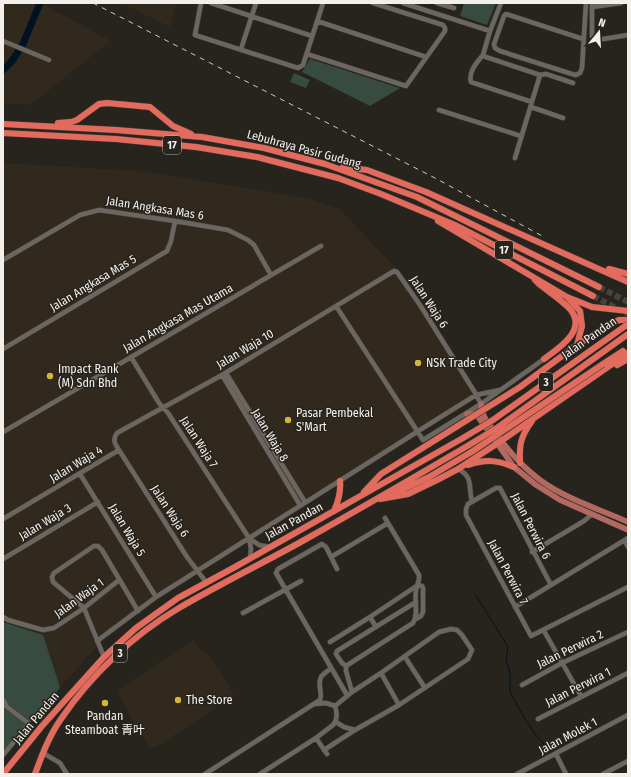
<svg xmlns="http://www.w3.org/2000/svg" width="631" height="777" viewBox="0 0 631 777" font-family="'Fira Sans Condensed','Noto Sans SC',sans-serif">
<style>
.built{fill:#31291e}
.green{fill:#384b40}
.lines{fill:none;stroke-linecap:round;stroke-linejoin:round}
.stream{stroke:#011222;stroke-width:1}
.river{stroke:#011222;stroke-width:7}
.highway-tunnel{stroke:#46423c;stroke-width:6;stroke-dasharray:6 3;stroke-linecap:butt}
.minor-casing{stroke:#423e39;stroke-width:5.5}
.major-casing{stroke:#423e39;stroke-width:6}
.highway-casing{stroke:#423e39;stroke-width:7}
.minor{stroke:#6c6660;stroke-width:4.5}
.major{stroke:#b3695f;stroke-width:5.5}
.highway{stroke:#e36b5e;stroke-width:6}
.rail{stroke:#cecbc7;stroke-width:1;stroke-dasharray:5 5;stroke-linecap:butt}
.highway-bridge-casing{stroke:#423e39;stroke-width:7;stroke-linecap:butt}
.highway-bridge{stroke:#e36b5e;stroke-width:6}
.poi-dot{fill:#d5b534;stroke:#27231d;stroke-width:1.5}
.labels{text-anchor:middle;stroke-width:3;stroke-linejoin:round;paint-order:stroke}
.shield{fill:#27231d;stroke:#b6b2ae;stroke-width:1}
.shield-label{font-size:11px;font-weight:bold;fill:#f3f0ec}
.street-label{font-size:12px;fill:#f3f0ec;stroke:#27231d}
.poi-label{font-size:12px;fill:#f3f0ec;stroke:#27231d;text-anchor:start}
</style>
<rect width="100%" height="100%" fill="#27231d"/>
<path class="built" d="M3 3H41L111 41 30 105 3 103Z
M121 3H176L170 27Z
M3 163 140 171 308 198 339 209 395 267 476 395 306 500 145 607 103 640 60 687 43 635 3 622Z
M193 640 198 647 204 653 208 654 222 673 234 696 156 747 152 748 148 745 138 731 117 690Z"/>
<path class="green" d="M464 3H496L487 25 460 16Z
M310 59 400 88 370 106 302 72Z
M294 73 310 80 306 88 290 82Z
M3 622 43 635 60 687 55 695 3 752Z"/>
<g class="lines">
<path class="stream" d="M475 594 508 647 506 660 510 673V692L525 719 536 735 550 751"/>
<path class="river" d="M3 70 12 61 23 44 40 3"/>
<path class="highway-tunnel" d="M599 287 628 302
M593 296 628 314"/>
<defs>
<path id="minor" d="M201 3 195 35 298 68 303 65 323 3
M211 3 312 36
M403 3 490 31
M437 3 454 8
M592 3V36L593 39 597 40 628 35
M592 7 621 3
M317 21 426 57
M583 39 506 14 504 16 494 44 495 48 500 51 572 74 576 75 580 73 582 68 586 3
M3 41 49 60
M241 49 256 3
M307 54 406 86 445 31V28L443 25 373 3
M483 55C477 62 468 72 471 82L532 102
M483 55 486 57 540 75 546 74 573 83
M483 55 490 31 501 3
M531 107 563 118
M439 110 521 136
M515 158 540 75
M3 260 80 215 99 210 175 221 228 230 248 240 254 245 271 275
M336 306 423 440 481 404 544 359
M3 349 167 251 171 241 175 221
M131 357 159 403 168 413 249 538 259 545 269 547
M226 373 305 502
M222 375 300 505
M3 432 321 246
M458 469C474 477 468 487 472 502
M80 474 156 597
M3 519 119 450
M249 538 251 549 250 558
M625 541 628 547
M532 552 584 521 592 514
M331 557 388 523
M3 559 98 502
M337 569 326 547 322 544 278 569 276 573 347 695
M206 582 187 557 119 450C115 444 112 440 117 433L222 375 394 271 397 272 420 305 474 391 481 404
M551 585 500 488H496L468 504 466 509V515L531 636 628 587
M515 607 628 538
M243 613 301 581
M3 617 8 620 43 630 54 628 84 608 119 580
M370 617 376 627
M544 631 581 696
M97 641 156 597 431 423 476 395 500 390
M330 642 370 617 418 585 422 586 423 588V612L421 616 416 619
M104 657 84 608 53 582 52 577 54 573 94 546H98L102 550 138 611
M405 657 425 688
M346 666 342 663 336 654 337 651 416 602
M381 673 399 705
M522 685 562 663 628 632
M3 700 5 702 6 706 28 723 27 726 3 755
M315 704 326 703 335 706 352 692 346 671V666L413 623C419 614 414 601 416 591 416 585 420 582 419 575L385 518
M538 719 628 673
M336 722 344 727 355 730
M316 738 327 754
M324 750 355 730 399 705 468 659 472 650 462 635 457 630 451 629 439 632 381 673 352 692
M43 753 60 763 67 774
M556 754 566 774
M205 774 320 700C323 693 317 685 321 677 323 674 328 671 331 668
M260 774 316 738 333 725C338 719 337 712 335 706
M517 774 628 715
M603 774 628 761"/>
<path id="major" d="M481 404C481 416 489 424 496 433 508 451 523 467 540 480 566 499 599 509 628 522
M467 414H476L514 467 536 485 560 500 628 530"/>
<path id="highway" d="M58 123 71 122 77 120 99 104 107 103 150 107 173 126 191 134
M3 124 116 130 202 137 264 148 325 164 417 197 599 287
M3 133 116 139 196 147 257 157 338 178 381 194 455 225 593 296
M343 167 367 170 426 192 628 282
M438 221 567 297 592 307 628 311
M609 269 628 274
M535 280 539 284C549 292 560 299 569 308 589 329 559 348 544 359
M568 298 580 311 582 326 577 345
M603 364 623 351
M617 365 628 359
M520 387 577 345 607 326 619 320H628
M520 463C519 444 521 436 532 421
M468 465C486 459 497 460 514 467
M364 492 381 474 456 427
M395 493 429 477 473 451
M380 499 408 494 439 479 458 469 501 441 628 353
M334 511C339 500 341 492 340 481
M3 774 42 726 104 657 136 628 178 598 235 567 463 438
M35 774C42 755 49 736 61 719 91 675 133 635 179 608 218 585 259 565 299 543 356 511 413 478 469 445"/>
</defs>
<use href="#minor" class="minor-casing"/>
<use href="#major" class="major-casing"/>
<use href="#highway" class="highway-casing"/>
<use href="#minor" class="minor"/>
<use href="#major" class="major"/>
<use href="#highway" class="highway"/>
<path class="rail" d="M93 3 435 178 544 237"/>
<defs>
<path id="highway-bridge" d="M456 427 520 387
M463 438 493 420 628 324
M469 445 497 428 628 334
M473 451 603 364"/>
</defs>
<use href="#highway-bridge" class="highway-bridge-casing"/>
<use href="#highway-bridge" class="highway-bridge"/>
</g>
<g class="poi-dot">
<circle cx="418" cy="363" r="4"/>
<circle cx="50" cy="376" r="4"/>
<circle cx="288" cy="420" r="4"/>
<circle cx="178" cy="700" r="4"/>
<circle cx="105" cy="703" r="4"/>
</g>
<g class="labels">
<g class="shield">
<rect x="163" y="136" width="18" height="18" rx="3"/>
<rect x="495" y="241" width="18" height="18" rx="3"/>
<rect x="539" y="373" width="14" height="18" rx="3"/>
<rect x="113" y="644" width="14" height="18" rx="3"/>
</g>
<g class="shield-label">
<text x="172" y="149">17</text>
<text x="504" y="254">17</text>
<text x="546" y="386">3</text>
<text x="120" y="657">3</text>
</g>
<g class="street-label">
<text transform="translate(304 149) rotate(15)" y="4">Lebuhraya Pasir Gudang</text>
<text transform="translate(155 208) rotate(9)" y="4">Jalan Angkasa Mas 6</text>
<text transform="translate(93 283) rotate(-31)" y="4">Jalan Angkasa Mas 5</text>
<text transform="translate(429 302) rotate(57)" y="4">Jalan Waja 6</text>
<text transform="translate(178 318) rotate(-30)" y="4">Jalan Angkasa Mas Utama</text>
<text transform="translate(589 338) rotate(-35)" y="4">Jalan Pandan</text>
<text transform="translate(245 349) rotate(-31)" y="4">Jalan Waja 10</text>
<text transform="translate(270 435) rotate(59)" y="4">Jalan Waja 8</text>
<text transform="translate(199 442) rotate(57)" y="4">Jalan Waja 7</text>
<text transform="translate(76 464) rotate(-31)" y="4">Jalan Waja 4</text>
<text transform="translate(170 511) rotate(57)" y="4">Jalan Waja 6</text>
<text transform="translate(294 521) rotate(-29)" y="4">Jalan Pandan</text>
<text transform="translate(45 522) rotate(-31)" y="4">Jalan Waja 3</text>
<text transform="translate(531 526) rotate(63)" y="4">Jalan Perwira 6</text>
<text transform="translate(127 530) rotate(59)" y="4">Jalan Waja 5</text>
<text transform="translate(508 572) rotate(62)" y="4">Jalan Perwira 7</text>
<text transform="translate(79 598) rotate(-36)" y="4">Jalan Waja 1</text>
<text transform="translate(570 649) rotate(-26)" y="4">Jalan Perwira 2</text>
<text transform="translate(578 687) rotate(-27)" y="4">Jalan Perwira 1</text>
<text transform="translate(36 718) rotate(-50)" y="4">Jalan Pandan</text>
<text transform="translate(568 736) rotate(-28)" y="4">Jalan Molek 1</text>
</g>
<g class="poi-label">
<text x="426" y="367">NSK Trade City</text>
<text x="58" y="373">Impact Rank<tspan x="58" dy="14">(M) Sdn Bhd</tspan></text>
<text x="296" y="417">Pasar Pembekal<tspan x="296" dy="14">S'Mart</tspan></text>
<text x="186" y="704">The Store</text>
<text x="105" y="720" text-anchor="middle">Pandan<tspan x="105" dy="14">Steamboat 青叶</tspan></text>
</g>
</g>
<rect width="631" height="777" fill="none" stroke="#f3f0ec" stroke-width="8"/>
<g transform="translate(599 32) rotate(18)" stroke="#27231d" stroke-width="3" paint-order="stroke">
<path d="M0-3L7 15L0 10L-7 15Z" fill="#f3f0ec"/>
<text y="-6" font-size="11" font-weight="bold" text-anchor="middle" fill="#f3f0ec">N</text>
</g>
</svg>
